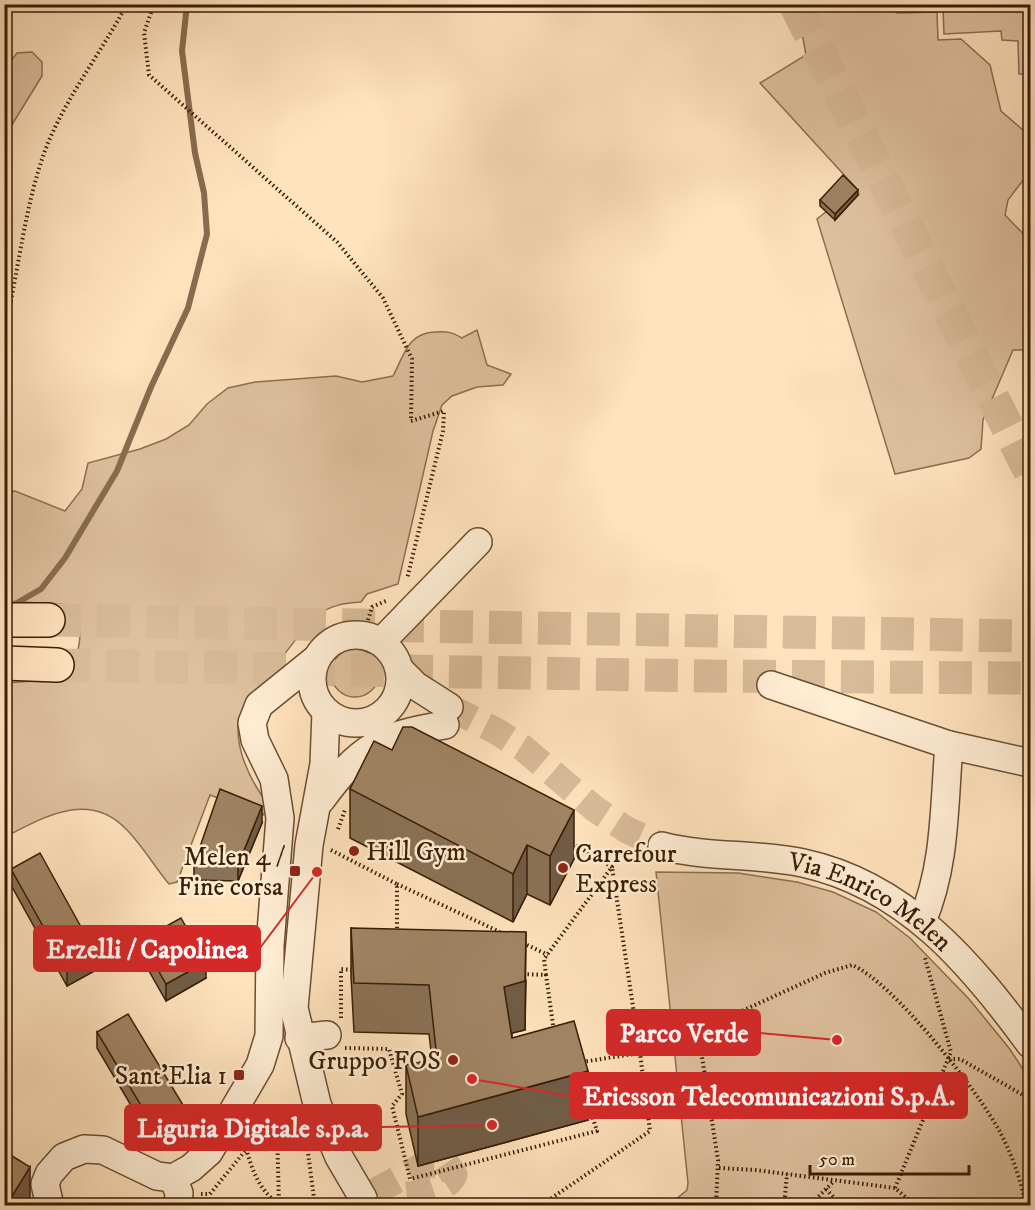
<svg xmlns="http://www.w3.org/2000/svg" width="1035" height="1210" viewBox="0 0 1035 1210" font-family="'IM FELL DW Pica',serif">
<style>
.green{fill:#dec19e;stroke:#8c6f51;stroke-width:1.5}
.lines{fill:none;stroke-linecap:round;stroke-linejoin:round}
.stream{stroke:#886c4d;stroke-width:6}
.minor-tunnel{stroke:#d8bb98;stroke-width:27;stroke-dasharray:27 14;stroke-linecap:butt}
.major-tunnel{stroke:#d8bb98;stroke-width:33;stroke-dasharray:33 16;stroke-linecap:butt}
.highway-tunnel{stroke:#d8bb98;stroke-width:33;stroke-dasharray:33 16;stroke-linecap:butt}
.minor-casing{stroke:#6b4e32;stroke-width:30}
.highway-casing{stroke:#3a1d04;stroke-width:36}
.path{stroke:#3a1d04;stroke-width:4;stroke-dasharray:1.5 3;stroke-linecap:butt}
.minor{stroke:#ffedd4;stroke-width:27}
.highway{stroke:#ffe3bd;stroke-width:33}
.wall{fill:#8a7256;stroke:#3a1d04;stroke-width:1.5}
.shaded-wall{fill:#705c46;stroke:#3a1d04;stroke-width:1.5}
.building{fill:#a08464;stroke:#3a1d04;stroke-width:1.5}
.poi-dot{fill:#8f2418;stroke:#ffedd4;stroke-width:2}
.labels{text-anchor:middle;stroke-width:5;stroke-linejoin:round;paint-order:stroke}
.poi-label{font-size:26px;fill:#3a1d04;stroke:#ffedd4;text-anchor:end}
.street-label{font-size:26px;fill:#3a1d04;stroke:#ffedd4}
.leader{fill:none;stroke:#d62828;stroke-width:2}
.callout-dot{fill:#d62828;stroke:#ffedd4;stroke-width:2}
.callout{fill:#d62828;stroke:#d62828;stroke-width:2}
.callout-label{font-size:27px;text-anchor:middle;font-weight:bold;fill:#fff}
</style>
<rect width="100%" height="100%" fill="#ffe3bd"/>
<filter id="stains"><feTurbulence type="fractalNoise" baseFrequency=".00333" numOctaves="4"/><feColorMatrix values="0 0 0 0 .2 0 0 0 0 .09 0 0 0 0 .02 0 0 0 .5 -.17"/></filter>
<radialGradient id="worn" r=".72"><stop offset=".6" stop-color="#630" stop-opacity="0"/><stop offset="1" stop-color="#630" stop-opacity=".3"/></radialGradient>
<path class="green" d="M797 5H896L897 13 937 12 938 40 961 39 990 65 1001 111 1024 131 1030 163 1027 175 1008 200 1005 215 1030 241V350H1013L983 420 981 449 969 458 895 474 817 219 856 188 760 83 806 55Z
M909 5H1030V74H1019L1018 41 1002 40 1001 31 944 34 943 8 909 7Z
M32 52 42 62V76L5 136V68L17 53Z
M477 330 487 365 511 374 503 385 477 387 452 396 442 405 433 431 398 584 367 594 361 602C345 603 331 605 318 615 305 625 238 713 238 726 237 755 252 783 269 806L263 815 210 795 177 882 169 884C154 866 142 845 126 829 89 790 44 817 5 837V683L46 680 74 667C80 644 85 626 71 605L5 601V492L15 491 65 511 82 489 88 463 140 449 166 439 189 425 207 404 228 388 255 382 336 376 362 382 393 376C404 356 407 333 435 332 446 331 452 332 462 338Z
M331 673a24 24 0 1 1 48 0a24 24 0 1 1-48 0Z
M656 872 738 873 797 882 833 892 876 912 910 938 969 999 1009 1048 1030 1080V1205H669L687 1190 688 1183Z"/>
<g class="lines">
<path class="stream" d="M10 607 41 589 65 558 117 471 151 387 188 308 207 234 204 193 195 153 182 51 187 4"/>
<path class="minor-tunnel" d="M449 707 496 731 523 748 595 809 627 830 662 846
M446 1163 454 1175C444 1198 387 1196 363 1198L424 1165Z"/>
<path class="major-tunnel" d="M795 4 1030 472"/>
<path class="highway-tunnel" d="M48 620 1030 636
M57 665 705 676 1030 678"/>
<defs>
<g id="minor">
<circle cx="356" cy="679" r="44"/>
<path d="M381 642 478 542"/>
<path d="M399 669 416 686 449 707"/>
<path d="M771 685 949 745 1030 763"/>
<path d="M326 712 324 764 309 845 294 1008 317 1104 339 1157 363 1198"/>
<path d="M321 800C359 748 380 735 445 725"/>
<path id="s1" d="M662 846C708 858 757 853 803 863 905 885 971 963 1030 1044"/>
<path d="M922 921C946 866 944 804 949 745"/>
<path d="M299 1038 327 1035"/>
<path d="M173 1178 179 1193 178 1206"/>
<path d="M50 1206 45 1184 49 1174 64 1157 84 1149 103 1150 157 1176 173 1178 191 1168 209 1152 260 1065 269 1036 270 945 280 818 274 779 255 740 252 723 259 705 316 659"/>
</g>
<path id="highway" d="M4 620H48
M4 663 57 665"/>
</defs>
<use href="#minor" class="minor-casing"/>
<use href="#highway" class="highway-casing"/>
<path class="path" d="M154 4 144 33 149 75 337 242 383 298 412 359 411 421 444 411 443 431 407 579
M4 332C19 271 24 207 46 148 66 97 101 53 127 4
M368 620 372 607 388 600
M338 829 345 810
M331 850 397 884V931
M397 884 500 932
M523 943 548 955
M523 974 546 975 554 1032
M546 975 544 959 612 867 572 843
M341 1018V969L354 970
M700 1044 718 1160 716 1206
M345 1048 389 1049 402 1094 392 1106 410 1179 597 1131 587 1100
M949 1059H960L1030 1099
M582 1062 640 1053 612 867
M249 1130 305 1133
M277 1131 279 1204
M244 1140C250 1165 258 1192 282 1206
M307 1145 315 1206
M719 1168 755 1170 895 1188 916 1206
M895 1188 951 1052 925 958
M826 1189 838 1202
M201 1194H210L245 1151
M540 1206 650 1131 640 1053 700 1044 709 1028 720 1021 825 973 852 965C893 982 978 1091 1000 1132 1012 1155 1021 1180 1026 1206
M784 1206 787 1174
M809 1206 834 1181
M1030 1206 1026 1203 1030 1199"/>
<use href="#minor" class="minor"/>
<use href="#highway" class="highway"/>
</g>
<path class="wall" d="M901 4H941V6L901 8Z
M858 195 835 220 820 206V200Z
M1030 386V416H1027Z
M350 789 574 859 550 905 527 894 513 922 350 838Z
M262 823 238 881 194 880V864Z
M11 869 96 970 67 986 11 885Z
M351 928 526 980 525 1030 512 1033V1038L588 1120 418 1166 406 1114V1065L432 1060 429 1034 354 1032 351 976Z
M141 940 206 978 166 1001 141 957Z
M97 1032 186 1127 155 1146 97 1048Z"/>
<path class="shaded-wall" d="M858 190V195L835 220V214Z
M262 806V823L238 881V865Z
M574 810V859L550 905V856Z
M527 845V894L513 922V874Z
M526 932 525 1030 504 1035V987Z
M96 954V970L67 986V969Z
M206 962V978L166 1001V984Z
M588 1071V1120L418 1166V1117Z
M186 1110V1127L155 1146V1129Z
M30 1167V1197L25 1206H6Z"/>
<path class="building" d="M843 175 858 190 835 214 820 200Z
M1030 386V410H1027Z
M403 727H412L574 810 550 856 527 845 513 874 350 789 374 741 392 750Z
M220 789 262 806 238 865 194 864Z
M40 853 96 954 67 969 11 869Z
M181 918 206 962 166 984 141 940Z
M351 928 526 932 525 981 504 987 512 1038 574 1021 588 1071 418 1117 406 1065 437 1059 429 985 354 983Z
M128 1014 186 1110 155 1129 97 1032Z
M4 1151 30 1167 6 1206H4Z"/>
<g class="poi-dot">
<circle cx="354" cy="851" r="6"/>
<circle cx="563" cy="868" r="6"/>
<rect x="289" y="865" width="12" height="12" rx="3"/>
<circle cx="453" cy="1060" r="6"/>
<rect x="233" y="1069" width="12" height="12" rx="3"/>
</g>
<g class="labels">
<g class="poi-label">
<text x="366" y="860" text-anchor="start">Hill Gym</text>
<text x="575" y="862" text-anchor="start">Carrefour<tspan x="575" dy="30">Express</tspan></text>
<text x="283" y="865">Melen 4 /<tspan x="283" dy="30">Fine corsa</tspan></text>
<text x="441" y="1069">Gruppo FOS</text>
<text x="227" y="1084">Sant'Elia 1</text>
</g>
<g class="street-label">
<text dy="9" stroke="none"><textPath href="#s1" startOffset="220">Via Enrico Melen</textPath></text>
</g>
</g>
<path class="leader" d="M317 872L260 948M837 1040L760 1033M472 1079L570 1096M492 1125L381 1127"/>
<g class="callout-dot">
<circle cx="317" cy="872" r="6"/>
<circle cx="837" cy="1040" r="6"/>
<circle cx="472" cy="1079" r="6"/>
<circle cx="492" cy="1125" r="6"/>
</g>
<g class="callout">
<rect x="34" y="926" width="226" height="45" rx="6"/>
<rect x="607" y="1010" width="153" height="45" rx="6"/>
<rect x="570" y="1073" width="397" height="45" rx="6"/>
<rect x="125" y="1105" width="256" height="45" rx="6"/>
</g>
<g class="callout-label">
<text x="147" y="958">Erzelli / Capolinea</text>
<text x="684" y="1042">Parco Verde</text>
<text x="769" y="1105">Ericsson Telecomunicazioni S.p.A.</text>
<text x="253" y="1137">Liguria Digitale s.p.a.</text>
</g>
<rect width="1035" height="1210" fill="none" stroke="#ffe3bd" stroke-width="24"/>
<rect x="6" y="6" width="1023" height="1198" fill="none" stroke="#3a1d04" stroke-width="3"/>
<rect x="12" y="12" width="1011" height="1186" fill="none" stroke="#3a1d04" stroke-width="1.5"/>
<path d="M810 1165v9h159v-9" fill="none" stroke="#3a1d04" stroke-width="3"/>
<text x="819" y="1165" font-size="18" fill="#3a1d04" stroke="#ffedd4" stroke-width="4.5" paint-order="stroke">50 m</text>
<rect width="100%" height="100%" filter="url(#stains)"/>
<rect width="100%" height="100%" fill="url(#worn)"/>
</svg>
